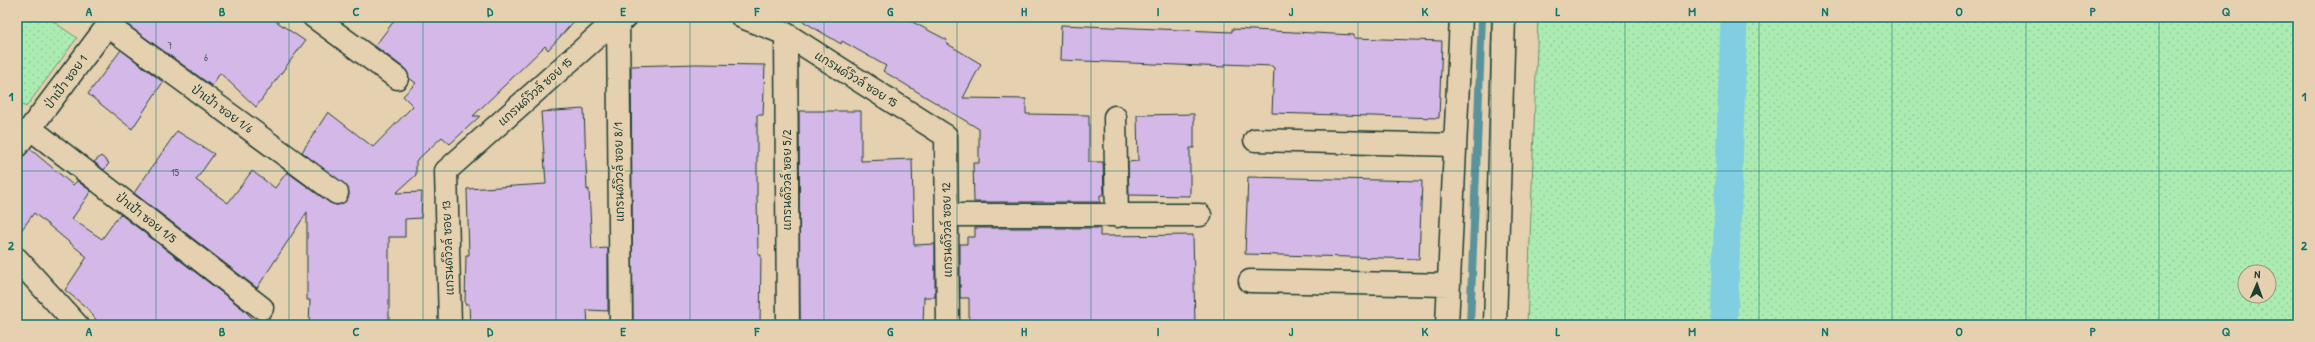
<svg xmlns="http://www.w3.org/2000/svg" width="2315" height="342" viewBox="0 0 2315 342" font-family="'Patrick Hand','Playpen Sans Thai',sans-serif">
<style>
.green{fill:url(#green-dots);stroke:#669474;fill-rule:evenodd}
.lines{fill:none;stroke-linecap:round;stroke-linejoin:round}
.stream{stroke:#5a939c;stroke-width:8}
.canal{stroke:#81cde1;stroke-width:27}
.building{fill:#d4b9e8;stroke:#1f3d34}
.minor-casing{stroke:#1f3d34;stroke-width:25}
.minor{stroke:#e5d1af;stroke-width:22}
.grid{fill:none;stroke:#0f766e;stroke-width:1;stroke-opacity:0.55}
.labels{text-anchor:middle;stroke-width:4;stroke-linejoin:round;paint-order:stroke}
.number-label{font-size:10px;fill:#4c5c61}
.street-label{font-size:12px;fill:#1f3d34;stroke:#e5d1af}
.neatline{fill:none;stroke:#0f766e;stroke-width:1.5}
.grid-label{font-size:13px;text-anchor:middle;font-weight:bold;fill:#0f766e}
</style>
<defs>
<pattern id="green-dots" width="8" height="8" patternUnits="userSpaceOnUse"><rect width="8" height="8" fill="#acecb3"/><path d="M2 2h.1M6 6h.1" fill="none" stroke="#94cb9b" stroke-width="1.8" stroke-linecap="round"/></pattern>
</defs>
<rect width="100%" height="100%" fill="#e5d1af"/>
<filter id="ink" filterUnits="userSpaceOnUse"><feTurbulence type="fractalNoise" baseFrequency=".025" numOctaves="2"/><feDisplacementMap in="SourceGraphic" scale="8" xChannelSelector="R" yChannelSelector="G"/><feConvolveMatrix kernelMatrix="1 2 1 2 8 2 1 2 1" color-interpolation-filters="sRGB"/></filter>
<g filter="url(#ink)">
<path class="green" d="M17 17H47L77 38 26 107 17 102Z
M1538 17H2298V325H1527ZM2245 272H2269V296H2245Z"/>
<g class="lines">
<path class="stream" d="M1470 325 1482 17"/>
<path class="canal" d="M1724 325 1734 17"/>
</g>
<path class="building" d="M126 17H270L305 41 256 107 220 73 212 86 125 23Z
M397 17H578L548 50 545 46 473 116H480L450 144 442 137 416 161V175L396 193 422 192 421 218 405 219V237H389V325H309L310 300H307V212L257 288 134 193 177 131 214 154 196 180 228 203 252 171 275 188 287 172 330 203 336 205 342 204 349 195 348 188 302 152 328 112 373 147 413 106 403 96 416 83 409 78 404 68 375 46Z
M796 17H903L947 40 946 43 981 64 963 98 1026 99V114L1089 115V162H1103L1104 195H1100V202H974L973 163H979V129L883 71 886 66 842 41 841 44Z
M1061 25 1232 32V29L1354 35V38L1442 41 1439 118 1272 113 1274 68 1272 66 1225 64V67L1060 60Z
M121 50 163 82 132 129 88 94Z
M696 64 765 65 763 115H757V195L758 255H761L760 325H633L631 66Z
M584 109 587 190 589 189 592 249 608 248V311L587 310 588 325H470L469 304H465L466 255H469L467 189 546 184 541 112Z
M799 111H861V161L912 159 914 245 935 244V297H924L923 325H800Z
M1194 114V148H1190V196L1129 195 1128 162 1138 161 1137 115Z
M30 149 73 185 77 181 91 191 72 219 102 239 120 214 243 309 259 325H100L87 308 65 290 87 257 34 213 17 236V160Z
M101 156 109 163 104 170 94 162Z
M1248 177 1422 181 1419 259 1245 254Z
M975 228H1100V236L1193 235 1195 325H969V298H960V244H967V237H975Z"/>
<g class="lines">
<defs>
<path id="minor" d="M314 17 397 78
M742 17 786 34 946 136 948 325
M618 18 621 325
M107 25 337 193
M786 34 788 325
M1115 117 1117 216
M31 129 262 308
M1255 140 1455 145
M17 146 114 17
M947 215H1200
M17 259 77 325
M1250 281 1449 285
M450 325 446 171 618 18 626 17
M1447 325 1461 17
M1495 325 1504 17"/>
</defs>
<use href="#minor" class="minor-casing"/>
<use href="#minor" class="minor"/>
</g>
</g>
<path class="grid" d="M156 17V325M289 17V325M423 17V325M556 17V325M690 17V325M824 17V325M957 17V325M1091 17V325M1224 17V325M1358 17V325M1491 17V325M1625 17V325M1759 17V325M1892 17V325M2026 17V325M2159 17V325M17 171H2298"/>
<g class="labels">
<g class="number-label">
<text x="170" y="49">7</text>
<text x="206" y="61">6</text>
<text x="175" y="176">15</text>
</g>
<g class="street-label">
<text transform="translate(856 79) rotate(32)" y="4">แกรนด์วิวล์ ซอย 15</text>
<text transform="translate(66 82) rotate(-54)" y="4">ป่าเป้า ซอย 1</text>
<text transform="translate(535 92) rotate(-42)" y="4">แกรนด์วิวล์ ซอย 15</text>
<text transform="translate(222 109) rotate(36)" y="4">ป่าเป้า ซอย 1/6</text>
<text transform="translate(619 172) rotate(-91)" y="4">แกรนด์วิวล์ ซอย 8/1</text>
<text transform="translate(787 180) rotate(-90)" y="4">แกรนด์วิวล์ ซอย 5/2</text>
<text transform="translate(146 218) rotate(38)" y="4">ป่าเป้า ซอย 1/5</text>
<text transform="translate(947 230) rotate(-91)" y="4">แกรนด์วิวล์ ซอย 12</text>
<text transform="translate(448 248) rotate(-92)" y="4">แกรนด์วิวล์ ซอย 13</text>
</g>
</g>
<rect width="2315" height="342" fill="none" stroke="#e5d1af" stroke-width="44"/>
<g transform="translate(2257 284) rotate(2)"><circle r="19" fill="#e5d1af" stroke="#96967e"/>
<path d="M0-3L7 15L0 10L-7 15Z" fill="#1f3d34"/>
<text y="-6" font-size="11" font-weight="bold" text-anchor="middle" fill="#1f3d34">N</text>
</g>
<rect x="22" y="22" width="2271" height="298" class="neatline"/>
<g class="grid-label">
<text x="89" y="16">A</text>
<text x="222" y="16">B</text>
<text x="356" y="16">C</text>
<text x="490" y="16">D</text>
<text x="623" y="16">E</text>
<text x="757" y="16">F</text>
<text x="890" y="16">G</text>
<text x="1024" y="16">H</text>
<text x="1158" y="16">I</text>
<text x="1291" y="16">J</text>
<text x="1425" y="16">K</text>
<text x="1558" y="16">L</text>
<text x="1692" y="16">M</text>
<text x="1825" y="16">N</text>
<text x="1959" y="16">O</text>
<text x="2093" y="16">P</text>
<text x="2226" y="16">Q</text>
<text x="11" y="101">1</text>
<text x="2304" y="101">1</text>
<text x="11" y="250">2</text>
<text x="2304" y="250">2</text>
<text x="89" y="336">A</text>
<text x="222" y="336">B</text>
<text x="356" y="336">C</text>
<text x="490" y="336">D</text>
<text x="623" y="336">E</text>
<text x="757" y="336">F</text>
<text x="890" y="336">G</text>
<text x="1024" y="336">H</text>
<text x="1158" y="336">I</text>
<text x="1291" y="336">J</text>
<text x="1425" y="336">K</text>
<text x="1558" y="336">L</text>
<text x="1692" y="336">M</text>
<text x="1825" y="336">N</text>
<text x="1959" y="336">O</text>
<text x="2093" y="336">P</text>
<text x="2226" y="336">Q</text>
</g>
</svg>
